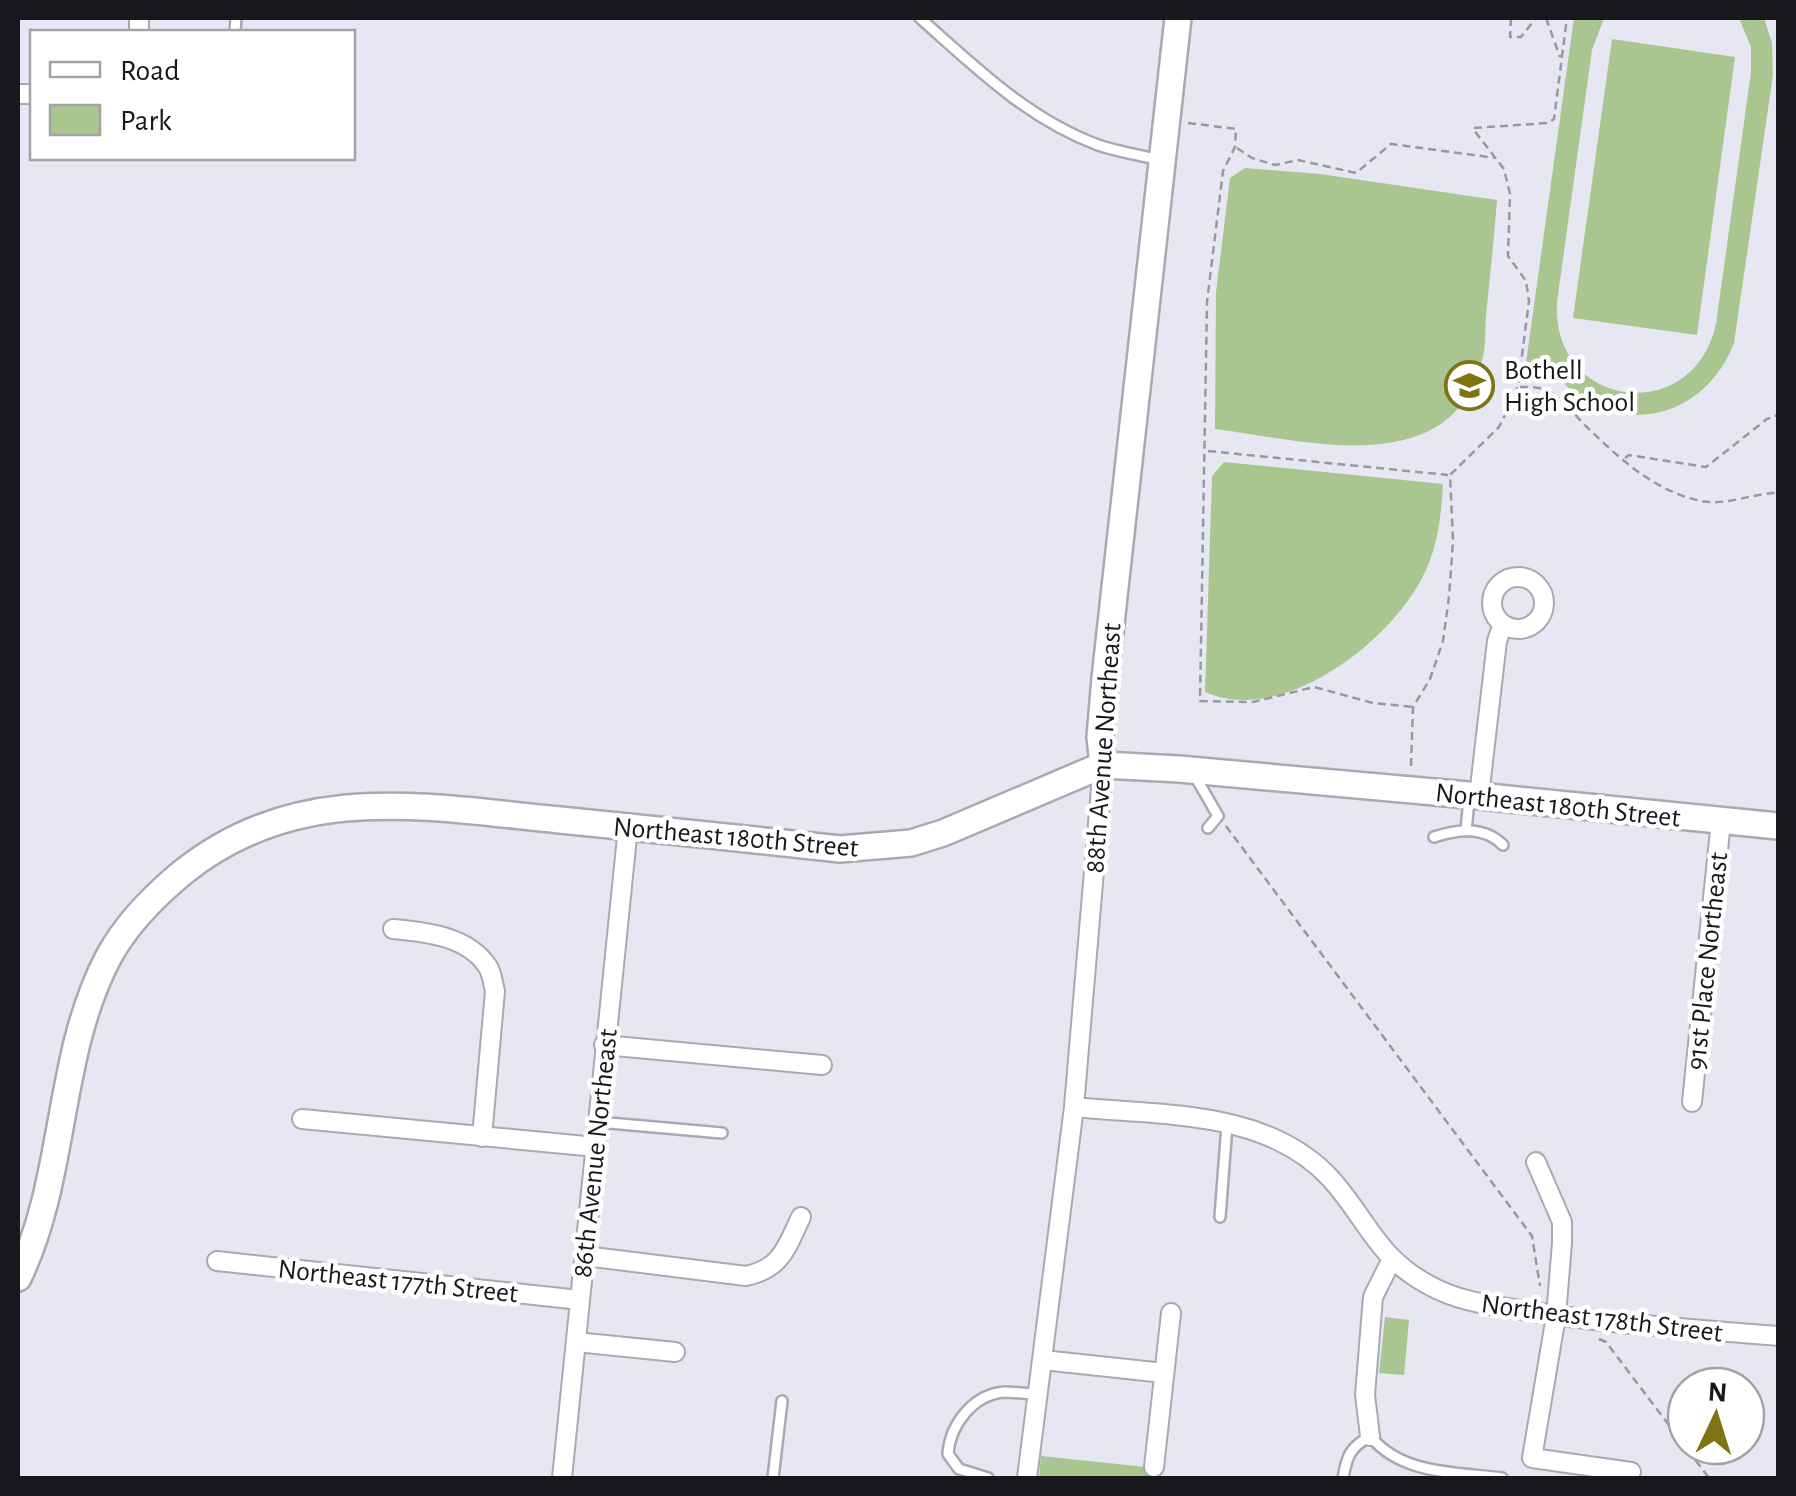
<svg xmlns="http://www.w3.org/2000/svg" width="1796" height="1496" viewBox="0 0 1796 1496" font-family="'Alegreya Sans',sans-serif">
<style>
.green{fill:#a9c690}
.lines{fill:none;stroke-linecap:round;stroke-linejoin:round}
.lane-casing{stroke:#a9a9b4;stroke-width:14}
.street-casing{stroke:#a9a9b4;stroke-width:22}
.secondary-casing{stroke:#a9a9b4;stroke-width:30}
.path{stroke:#9798a0;stroke-width:2.5;stroke-dasharray:8 5;stroke-linecap:butt}
.lane{stroke:#fff;stroke-width:9}
.street{stroke:#fff;stroke-width:18}
.secondary{stroke:#fff;stroke-width:25}
.labels{text-anchor:middle;stroke-width:9;stroke-linejoin:round;paint-order:stroke}
.poi-label{font-size:28px;fill:#18181c;stroke:#fff;text-anchor:start}
.street-label{font-size:28px;fill:#18181c;stroke:#fff}
</style>
<rect width="100%" height="100%" fill="#e6e7f2"/>
<path class="green" d="M1574 18H1604L1592 50 1557 302C1551 409 1693 428 1716 324L1751 72V47L1739 18H1764L1772 43 1773 75 1734 343C1701 428 1602 440 1549 366L1546 380 1524 377Z
M1612 39 1735 57 1697 335 1573 318Z
M1245 168 1320 174 1497 200C1494 239 1490 277 1486 315 1485 330 1486 347 1482 361 1451 483 1304 440 1215 429L1216 292 1230 178Z
M1224 462 1443 484C1441 520 1437 555 1417 587 1380 649 1279 725 1205 692L1212 476Z
M1385 1317 1409 1320 1404 1375 1379 1373Z
M1041 1456 1146 1467 1149 1478H1039Z"/>
<g class="lines">
<defs>
<path id="lane" d="M920 18C975 67 1028 119 1098 145 1118 152 1140 155 1160 160
M235 32 236 18
M1195 776 1218 816 1208 828
M1466 831 1469 799
M1434 837C1459 829 1484 826 1503 845
M598 1122 722 1133
M1220 1217 1227 1125
M773 1478 782 1401
M988 1478 959 1469 948 1454C950 1425 973 1394 1005 1392 1016 1392 1027 1394 1038 1394
M1343 1478C1347 1455 1350 1448 1370 1436 1402 1475 1455 1472 1502 1478"/>
<path id="street" d="M139 32V18
M18 94H32
M1492 603a26 26 0 1 1 52 0a26 26 0 1 1-52 0Z
M1479 796 1497 641 1503 624
M393 929C426 932 468 936 488 967 492 973 493 984 495 991L482 1137
M604 1045 822 1065
M1692 1102 1721 821
M1074 1107C1162 1116 1267 1109 1331 1179 1367 1219 1376 1256 1427 1284 1456 1301 1489 1305 1521 1310 1606 1324 1693 1329 1778 1336
M302 1119 596 1147
M1536 1162 1562 1222V1243L1556 1316 1532 1458 1631 1472
M585 1256 746 1276C782 1268 786 1248 801 1217
M217 1261 580 1300
M576 1342 675 1352
M1043 1360 1164 1373
M1370 1436 1365 1395 1373 1297 1391 1261
M1154 1467 1171 1313
M562 1478 628 827
M1027 1478 1074 1107 1103 765"/>
<path id="secondary" d="M1103 765 1100 737 1105 678 1178 18
M18 1278C67 1177 56 1057 108 958 126 924 153 897 182 873 297 780 425 807 560 820 653 829 747 839 840 849L911 843 943 833 1103 765 1179 769 1479 796 1778 826"/>
</defs>
<use href="#lane" class="lane-casing"/>
<use href="#street" class="street-casing"/>
<use href="#secondary" class="secondary-casing"/>
<path class="path" d="M1511 18 1510 37H1521L1536 18
M1546 18 1560 57
M1188 123 1236 129 1235 147 1223 171 1207 302 1200 701 1253 702 1314 687 1373 703 1413 707
M1474 128 1548 123 1554 119 1567 18
M1237 148 1252 158 1275 165 1298 160 1356 173 1391 144 1496 158
M1520 387C1527 387 1536 387 1543 389 1562 395 1576 418 1590 430 1622 461 1657 492 1701 501 1728 506 1752 493 1778 493
M1208 451 1448 475
M1625 458 1629 455 1706 467 1767 419 1778 415
M1411 766 1413 707 1430 679 1443 641 1449 597 1453 541 1450 475 1499 427 1509 407 1518 386 1529 301 1526 281 1508 256 1510 194 1504 169 1473 129
M1226 826 1532 1236 1540 1286
M1599 1339 1606 1342 1709 1478"/>
<use href="#lane" class="lane"/>
<use href="#street" class="street"/>
<use href="#secondary" class="secondary"/>
</g>
<defs>
<symbol id="school-ring" viewBox="-11 -11 22 22"><circle r="9.5" fill="#fff" stroke="#807314" stroke-width="1.5"/><path d="M0-5L7-2L0 1L-7-2ZM-4 1L0 2.5L4 1V4Q0 6-4 4Z" fill="#807314"/></symbol>
</defs>
<g fill-rule="evenodd">
<use href="#school-ring" x="1442" y="358" width="55" height="55"/>
</g>
<g class="labels">
<g class="poi-label">
<text x="1504" y="379">Bothell<tspan x="1504" dy="32">High School</tspan></text>
</g>
<g class="street-label">
<text transform="translate(1102 748) rotate(-86)" y="10">88th Avenue Northeast</text>
<text transform="translate(1558 804) rotate(6)" y="10">Northeast 180th Street</text>
<text transform="translate(736 836) rotate(5)" y="10">Northeast 180th Street</text>
<text transform="translate(1706 961) rotate(-84)" y="10">91st Place Northeast</text>
<text transform="translate(594 1153) rotate(-84)" y="10">86th Avenue Northeast</text>
<text transform="translate(398 1280) rotate(6)" y="10">Northeast 177th Street</text>
<text transform="translate(1602 1317) rotate(7)" y="10">Northeast 178th Street</text>
</g>
</g>
<rect width="1796" height="1496" fill="none" stroke="#18181c" stroke-width="40"/>
<rect x="30" y="30" width="325" height="130" fill="#ffffff" stroke="#a3a3a4" stroke-width="2.5"/>
<rect x="50" y="62" width="50" height="15" fill="#ffffff" stroke="#a3a3a4" stroke-width="2.5"/>
<text x="120" y="80" font-size="30" fill="#18181c">Road</text>
<rect x="50" y="105" width="50" height="30" fill="#a9c690" stroke="#a3a3a4" stroke-width="2.5"/>
<text x="120" y="130" font-size="30" fill="#18181c">Park</text>
<g transform="translate(1716 1416) rotate(4)"><circle r="48" fill="#ffffff" stroke="#a3a3a4" stroke-width="2.5"/>
<path d="M0-8L18 38L0 25L-18 38Z" fill="#807314"/>
<text y="-15" font-size="28" font-weight="bold" text-anchor="middle" fill="#18181c">N</text>
</g>
</svg>
